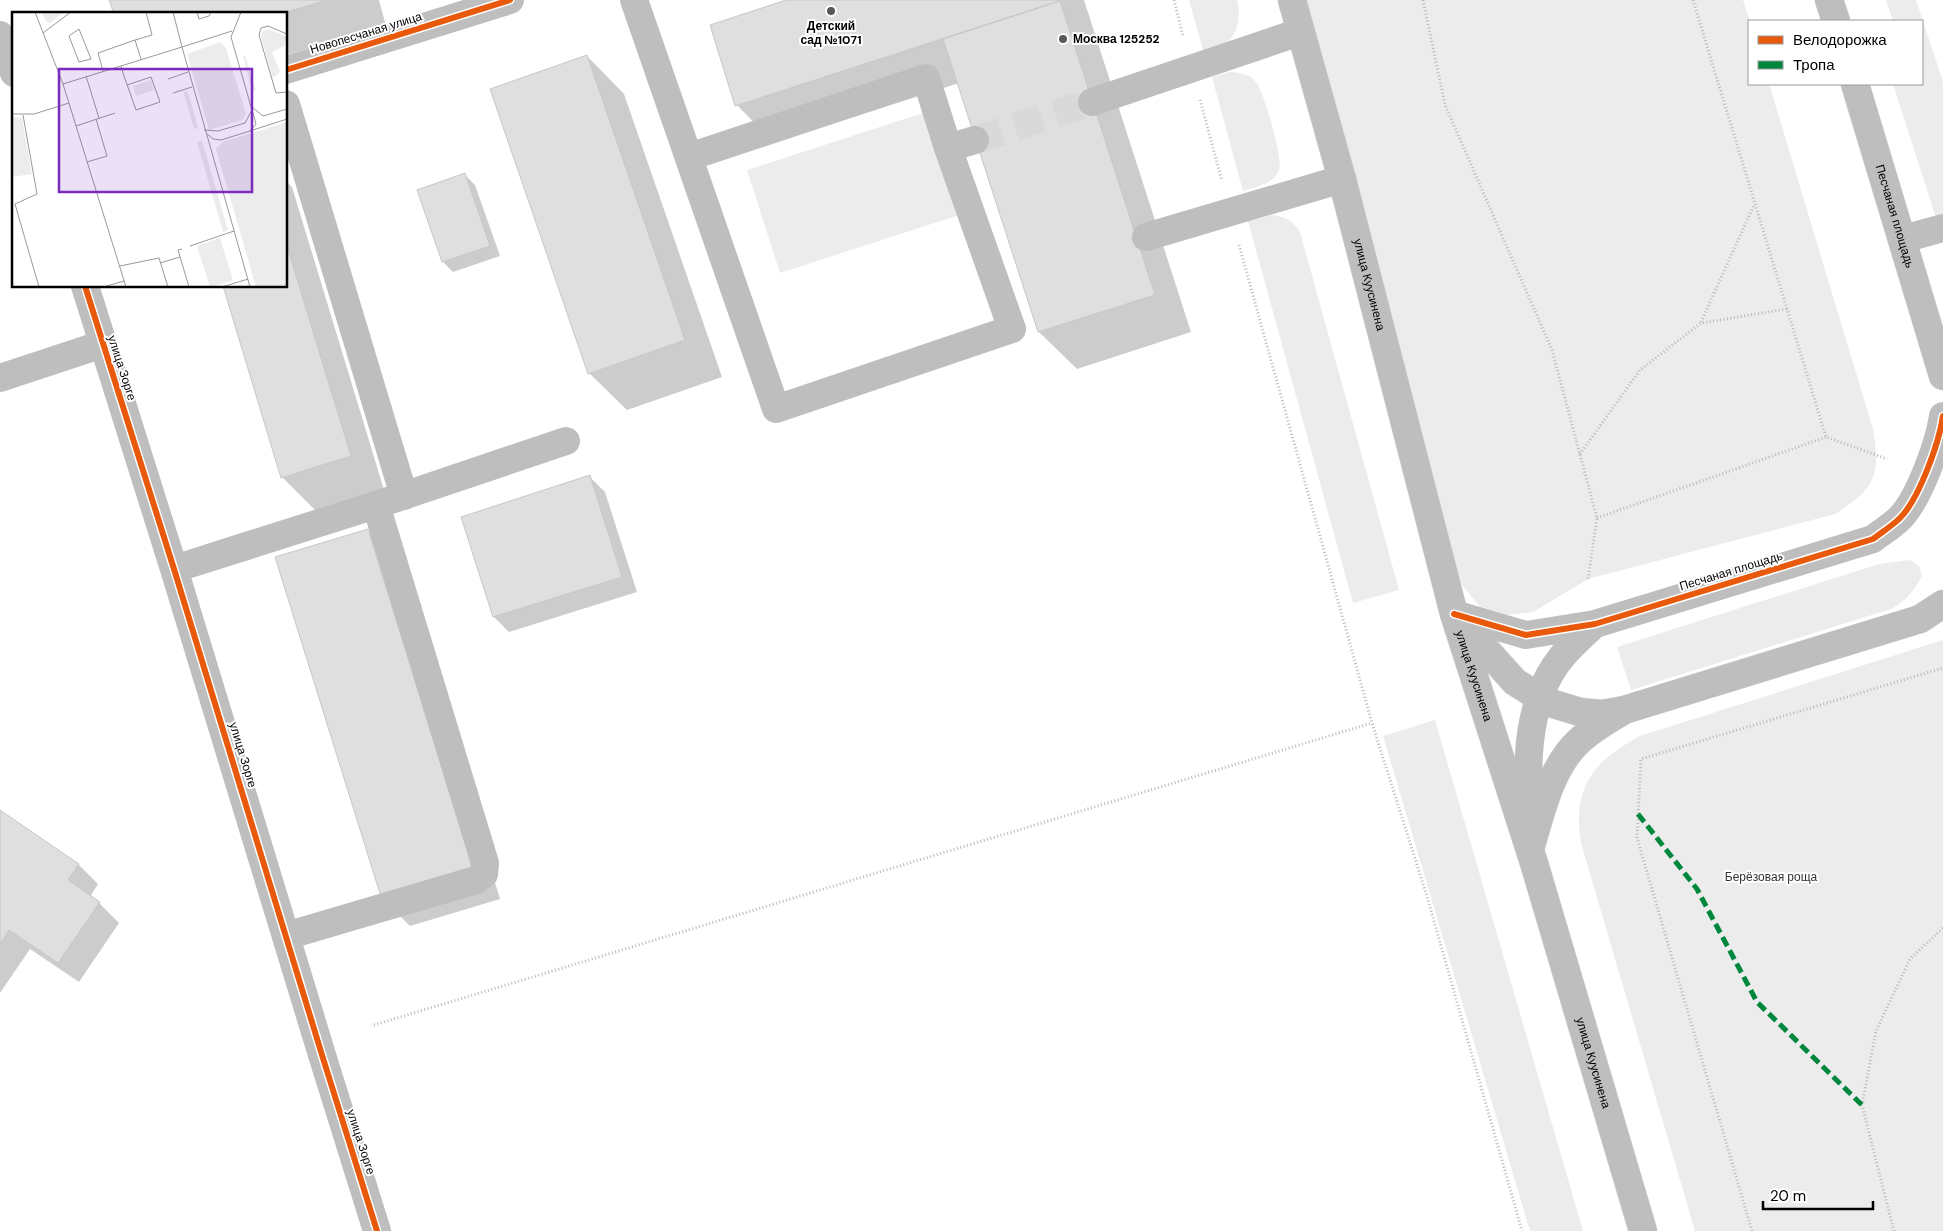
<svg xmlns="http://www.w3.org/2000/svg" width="1943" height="1231" viewBox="0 0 1943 1231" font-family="'DM Sans',sans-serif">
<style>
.green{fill:#ececec}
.shadow{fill:#0003}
.building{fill:#dfdfdf;stroke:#c7c7c7}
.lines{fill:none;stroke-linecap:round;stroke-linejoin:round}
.minor-tunnel{stroke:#d9d9d9;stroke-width:28;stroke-dasharray:28 14;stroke-linecap:butt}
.major-casing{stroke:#dbdbdb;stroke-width:29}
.path{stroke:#b9b9b9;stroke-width:3;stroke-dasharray:1 2.5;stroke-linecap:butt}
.minor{stroke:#bebebe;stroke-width:28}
.major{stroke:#bebebe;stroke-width:28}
.quiet{stroke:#00873e;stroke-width:5;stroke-dasharray:10 5;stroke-linecap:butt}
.cycleway-casing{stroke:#fff;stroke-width:9}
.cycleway{stroke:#e8590c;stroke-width:6}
.poi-dot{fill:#595959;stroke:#fff;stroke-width:2}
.labels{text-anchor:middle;stroke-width:4;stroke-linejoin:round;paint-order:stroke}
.poi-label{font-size:12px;font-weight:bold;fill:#000;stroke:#fff}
.street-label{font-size:12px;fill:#000;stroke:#fff}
.park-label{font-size:12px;fill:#333;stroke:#fff}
.inset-road{fill:none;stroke:#999;stroke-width:1}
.view{fill:#7b2cbf;fill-opacity:0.15;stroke:#7b2cbf;stroke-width:2.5}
.inset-edge{fill:none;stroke:#000;stroke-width:2.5}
</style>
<rect width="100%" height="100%" fill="#fff"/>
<path class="green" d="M1189 0H1237C1241 16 1239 37 1222 45 1217 48 1209 48 1203 50Z
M1307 0H1743L1750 21 1749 84H1769L1873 429C1881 477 1875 488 1835 514L1588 579 1533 612 1506 615 1479 606 1460 582 1449 555Z
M1886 0H1916L1943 82V219L1937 221 1893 84H1922V21H1893Z
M1230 72C1239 73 1248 73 1255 81 1264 91 1283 158 1279 170 1274 184 1256 187 1243 191L1212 77Z
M926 112 959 215 780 273 747 170Z
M1271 215C1285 216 1292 220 1300 232L1399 590 1353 603 1248 221Z
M1910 560 1919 566 1922 576C1914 591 1906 601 1891 609L1631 690 1617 647 1879 564Z
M1943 640V1231H1695L1581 843C1572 788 1592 762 1640 736Z
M1435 720 1583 1231H1530L1383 736Z"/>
<path class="shadow" d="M111 0H379L386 26 286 55V14H115Z
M791 0H1084L1191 332 1077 369 1039 332 959 83 774 143 737 105Z
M587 56 624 94 722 377 627 410 589 373Z
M465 175 475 185 500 256 453 272 443 262Z
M286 181 292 187 384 490 316 511 282 477 286 286Z
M590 477 605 492 637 592 509 632 494 617Z
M368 531 395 558 500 899 410 926 383 899Z
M0 811 78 864 98 884 90 897 99 903 119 923 79 982 30 949 0 993Z"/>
<path class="building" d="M109 0H327L280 14H114Z
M786 0H1058L1059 1 735 106 710 25Z
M1060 1 1155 295 1038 332 943 39Z
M587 55 685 340 588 374 490 89Z
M465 173 490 246 442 262 417 190Z
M286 243 351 456 281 478 223 286H286Z
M590 475 622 577 493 617 461 517Z
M368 529 474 872 382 900 275 557Z
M0 810 79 864 68 880 100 902 58 963 9 930 0 944Z"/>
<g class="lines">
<path class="minor-tunnel" d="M975 140 1092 102"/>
<defs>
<g id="major">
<path id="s1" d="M1292 0 1342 179 1454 614 1534 863 1643 1231"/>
<path d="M1829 0 1836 21"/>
<path id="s2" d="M1855 84 1943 376"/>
<path d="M1462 623 1515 682 1547 702 1580 712 1602 714 1624 710 1920 619 1943 604"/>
<path d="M1530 849C1541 813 1550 768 1579 741 1592 729 1606 721 1621 712"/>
</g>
</defs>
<use href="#major" class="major-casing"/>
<path class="path" d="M1174 0 1183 36
M1423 0 1445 105 1552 350 1597 518 1588 579
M1693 0 1826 437 1887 459
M1200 100 1222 181
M1239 245 1372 723 1426 893 1522 1231
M1701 322 1754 205
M1580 454 1640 370 1701 323 1787 309
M1597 518 1826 437
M374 1025 1372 723
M1752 1231 1637 838 1641 759 1943 668
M1894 1231 1862 1105 1876 1031 1910 959 1943 928"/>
<path class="minor" d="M634 0 776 409 1012 329 948 148 926 78 689 157
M0 35 14 73
M286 70 510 0
M1092 102 1300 32
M286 104 404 496
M948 148 975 140
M1146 237 1342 179
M1903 239 1943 228
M85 286 174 569 322 1055 377 1231
M0 378 103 344
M174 569 376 505 566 441
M1454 614 1526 635 1595 624 1873 539C1882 532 1892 526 1900 518 1919 499 1939 443 1943 416
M1529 839C1528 782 1522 715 1555 666 1566 649 1581 637 1595 624
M286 936 476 880 484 874 485 863 376 505"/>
<use href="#major" class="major"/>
<path class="quiet" d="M1638 814 1697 889 1757 1002 1862 1105"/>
<defs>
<path id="cycleway" d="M286 70 510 0
M85 286 174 569 322 1055 377 1231
M1454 614 1526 635 1595 624 1873 539C1882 532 1892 526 1900 518 1919 499 1939 443 1943 416"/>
</defs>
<use href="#cycleway" class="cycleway-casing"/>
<use href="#cycleway" class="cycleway"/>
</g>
<g class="poi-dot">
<circle cx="831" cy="11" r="5"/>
<circle cx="1063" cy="39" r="5"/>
</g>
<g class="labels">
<g class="poi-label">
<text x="831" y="30">Детский<tspan x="831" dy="14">сад №1071</tspan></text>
<text x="1073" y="43" text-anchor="start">Москва 125252</text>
</g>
<g class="street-label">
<text transform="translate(366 33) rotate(-17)" y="4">Новопесчаная улица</text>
<text dy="4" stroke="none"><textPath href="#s2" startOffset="138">Песчаная площадь</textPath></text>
<text dy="4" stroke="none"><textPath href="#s1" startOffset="295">улица Куусинена</textPath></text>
<text transform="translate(122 368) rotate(72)" y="4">улица Зорге</text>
<text transform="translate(1731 571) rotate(-17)" y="4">Песчаная площадь</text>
<text dy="4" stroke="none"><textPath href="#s1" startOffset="700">улица Куусинена</textPath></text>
<text transform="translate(243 755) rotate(73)" y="4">улица Зорге</text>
<text dy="4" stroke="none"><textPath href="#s1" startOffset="1105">улица Куусинена</textPath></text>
<text transform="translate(361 1142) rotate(72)" y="4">улица Зорге</text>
</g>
<g class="park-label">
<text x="1771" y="881">Берёзовая роща</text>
</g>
</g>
<g transform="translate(12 12)">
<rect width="275" height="275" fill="#fff"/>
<path d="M30 0H52L38 11 34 10ZM256 17 275 25 272 34 260 40 268 60 261 66 249 25 250 20ZM208 30 214 36 234 102 230 108 197 118 175 42ZM233 43 244 78 240 79 231 44ZM139 68 142 78 124 84 121 74ZM171 79 176 80 186 116 182 117ZM0 105 10 106 20 162 0 165ZM275 110V275H244L204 137 210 130ZM190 129 216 218 211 220 185 130ZM208 226 221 269 198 275 185 234Z" fill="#ececec"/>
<path class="inset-road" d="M23 0 51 72 114 275M185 0 187 7 197 4 199 0M67 17 79 47 67 50 57 24ZM220 19 170 35 238 275M31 21 59 0M275 22 256 14 249 16 247 23 264 81 275 80M129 47 123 28 140 23 134 0M109 54 111 61 124 98 148 90 139 65 115 73M91 59 86 41 123 28M74 64 87 106M156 67 176 60M51 72 170 35 161 0M161 81 180 75M241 96 251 104 275 97M0 102H22L57 91M11 103 25 182 3 192 27 275M64 114 103 101M192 118 206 119 233 111 240 98M238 119 275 107M194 121 201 127 209 128 238 119 244 112 219 25 229 0M75 150 95 144 84 107M178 234 222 219M170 237 166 238 177 275M148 251 168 245M108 254 147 246 156 275M91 275 112 269M210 275 236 267"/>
<path class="view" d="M47 57H240V180H47Z"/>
<rect width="275" height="275" class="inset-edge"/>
</g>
<rect x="1748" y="20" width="175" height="65" fill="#ffffff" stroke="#999999"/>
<rect x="1758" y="36" width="25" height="8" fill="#e8590c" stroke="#999999"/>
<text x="1793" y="45" font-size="15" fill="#000000">Велодорожка</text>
<rect x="1758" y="61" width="25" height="8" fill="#00873e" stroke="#999999"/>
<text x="1793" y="70" font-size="15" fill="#000000">Тропа</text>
<path d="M1763 1201v8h110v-8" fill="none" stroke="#000000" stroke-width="2.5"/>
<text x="1770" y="1201" font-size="15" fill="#000000" stroke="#ffffff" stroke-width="4" paint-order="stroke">20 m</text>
</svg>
